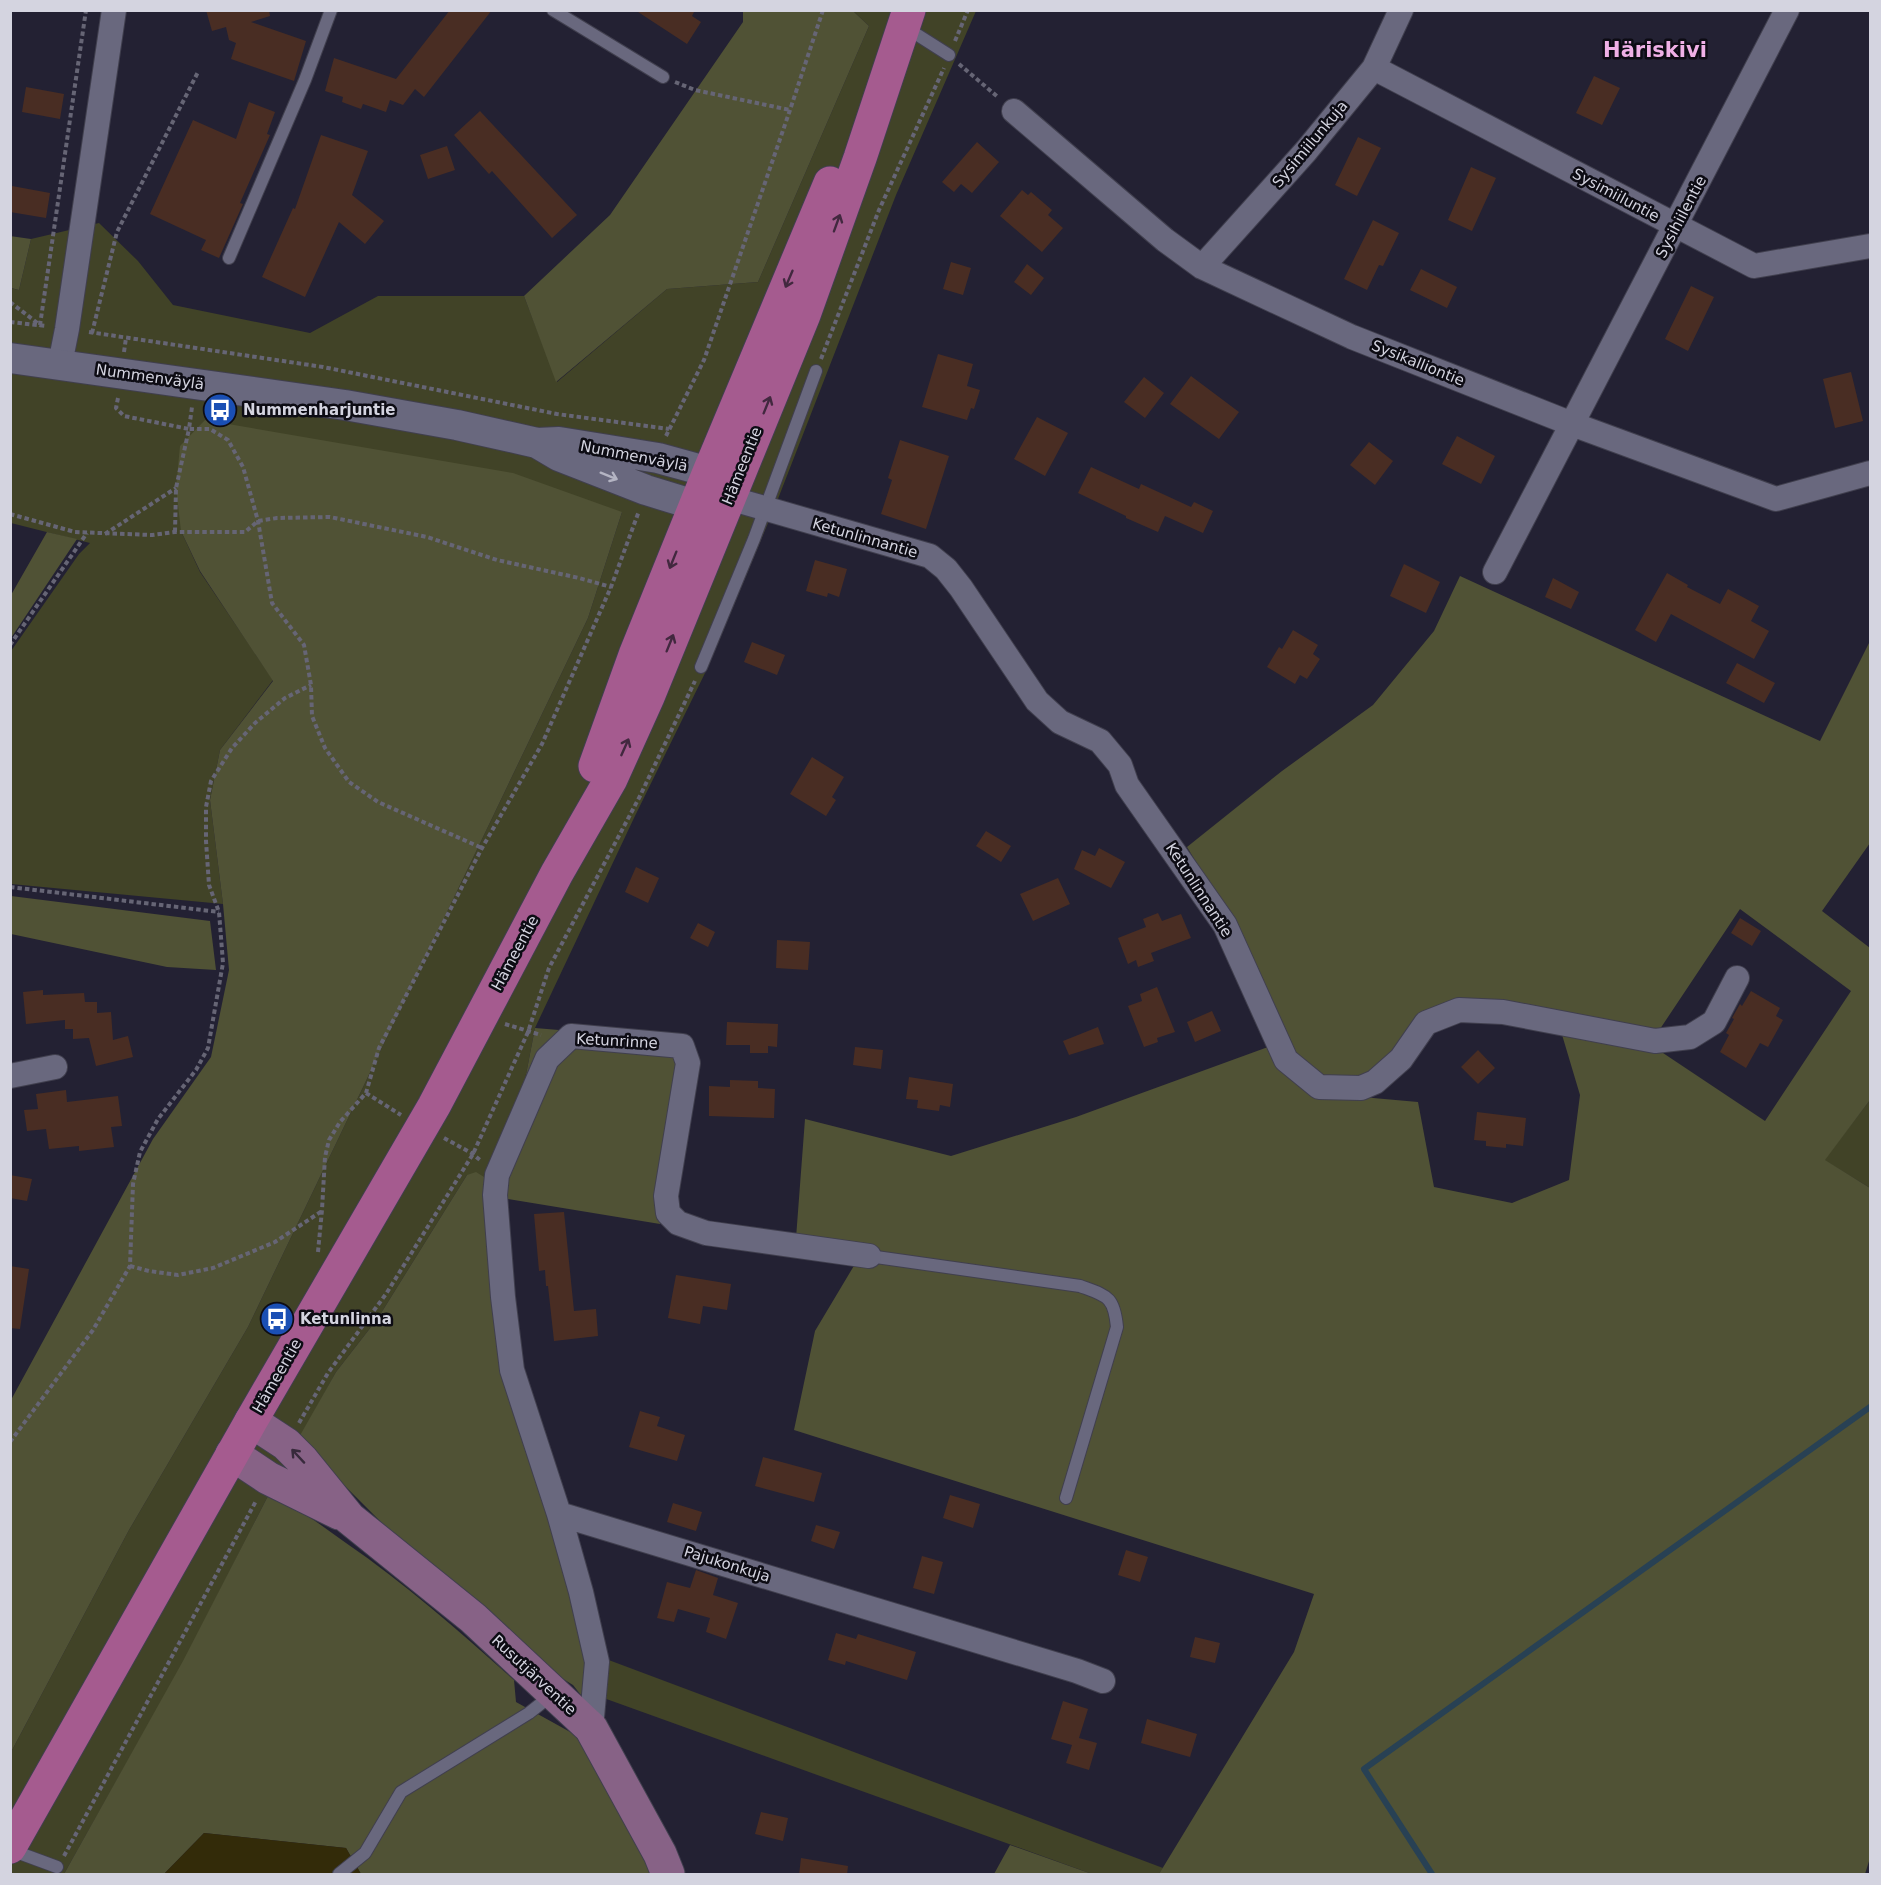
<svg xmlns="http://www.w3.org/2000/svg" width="1881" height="1885" viewBox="0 0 1881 1885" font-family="'DejaVu Sans',sans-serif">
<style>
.green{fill:#414327}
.forest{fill:#505235}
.sand{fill:#332b09}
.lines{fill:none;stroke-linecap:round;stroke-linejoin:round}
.stream{stroke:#284154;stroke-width:6}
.building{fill:#492d23}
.service-casing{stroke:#403f4e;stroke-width:14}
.minor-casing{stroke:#403f4e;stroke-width:26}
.tertiary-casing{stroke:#403f4e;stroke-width:32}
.secondary-casing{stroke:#403f4e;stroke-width:35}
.primary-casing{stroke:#403f4e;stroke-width:35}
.path{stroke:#666575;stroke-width:4;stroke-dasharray:4.5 3;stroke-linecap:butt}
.service{stroke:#69687e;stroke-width:12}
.minor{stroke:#69687e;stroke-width:24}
.tertiary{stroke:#69687e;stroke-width:30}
.secondary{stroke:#876286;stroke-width:33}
.primary{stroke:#a55b8f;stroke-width:33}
.oneway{stroke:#42283f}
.oneway2{stroke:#b4b4c3}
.oneway3{stroke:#382a3c}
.labels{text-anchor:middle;stroke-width:5;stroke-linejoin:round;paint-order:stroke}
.street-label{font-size:15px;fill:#d4d4e0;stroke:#0d0c14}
.poi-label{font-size:15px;font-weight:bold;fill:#d4d4e0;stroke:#0d0c14;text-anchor:start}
.district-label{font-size:21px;font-weight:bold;fill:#efb0e6;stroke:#0d0c14}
</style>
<rect width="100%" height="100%" fill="#232133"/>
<path class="green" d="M853 11H976L896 195 776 504 708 667 634 818 535 1028 507 1173 489 1187 467 1175 378 1318 336 1372 269 1494 184 1661 64 1874H11V1752L129 1530 248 1327 588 618 622 512 181 531 200 572 273 680 220 750 210 800 223 904 11 884V651L79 554 90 543 11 523 10 288 19 290 31 239 99 223 138 261 173 305 310 333 378 296H524L557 382 667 289 758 282 869 26Z
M1870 1100V1188L1824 1160Z
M598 1656 1163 1868 1159 1874H1092L598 1696Z"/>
<path class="forest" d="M743 11H853L869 26 758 282 667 289 556 382 524 296 610 215 743 22Z
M10 236 31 239 19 290 11 288Z
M205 420 513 473 622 512 588 618 248 1327 129 1530 11 1752V1400L153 1139 211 1057 229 970 223 904 210 800 220 750 273 681 200 571 181 531 176 488 180 446Z
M47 532 77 539 11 638V595Z
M1460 576 1820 741 1870 641V843L1822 911 1870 948V1100L1825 1160 1870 1188V1858L1865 1874H1159L1294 1652 1314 1594 794 1430 815 1331 855 1264 796 1238 805 1119 951 1156 1076 1117 1268 1047 1317 1093 1418 1102 1434 1187 1512 1203 1569 1180 1580 1095 1560 1028 1654 1047 1765 1121 1851 991 1740 909 1658 1032 1454 1002 1361 1081 1320 1079 1291 1055 1216 895 1187 847 1282 771 1373 705 1434 631Z
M11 896 210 921 216 970 167 967 11 934Z
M535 1028 692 1041 660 1224 502 1198 513 1349 569 1532 595 1713 573 1685 550 1671 389 1530 298 1439 336 1372 378 1318 467 1175 476 1172 484 1177 489 1187 507 1173Z
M269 1494C297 1507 321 1525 346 1543 406 1584 460 1632 514 1680L516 1702 572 1733 634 1794 672 1874H361L346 1848 204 1833 164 1874H64L183 1661Z
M1010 1845 1092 1874H994Z"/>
<path class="sand" d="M204 1833 346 1848 361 1874H164Z"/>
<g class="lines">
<path class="stream" d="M1432 1874 1364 1769 1870 1407"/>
</g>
<path class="building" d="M206 10H269L270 16 251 22 306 41 294 81 231 59 236 43 229 40 226 27 212 31Z
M450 10H492L424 97 415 89 403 105 390 100 386 112 363 104 361 109 342 102 343 97 325 91 334 58 396 79Z
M635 10H695L692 16 701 22 687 44Z
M1594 76 1620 88 1602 125 1576 113Z
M26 87 64 94 60 119 22 112Z
M249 102 275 112 267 134 270 135 240 203 243 204 219 258 201 250 206 240 150 214 193 120 236 139Z
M480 111 577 215 552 238 492 171 489 174 454 135Z
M321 135 368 151 352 195 384 221 365 244 339 222 305 297 262 277 293 208 295 209Z
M1358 137 1381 148 1357 196 1335 185Z
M977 142 999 162 972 193 961 184 954 192 942 182Z
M447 146 455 170 428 179 420 155Z
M1471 167 1496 178 1472 231 1448 220Z
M12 186 50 193 46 218 10 212Z
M1022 190 1028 195 1031 192 1052 210 1048 215 1063 228 1042 252 1000 216Z
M1373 220 1399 233 1383 266 1379 265 1367 290 1344 279Z
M951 262 971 268 963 295 943 289Z
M1027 264 1044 278 1031 295 1014 282Z
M1421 269 1457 287 1447 308 1410 290Z
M1691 286 1714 297 1688 351 1665 339Z
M938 354 973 364 967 386 980 390 974 409 971 408 967 420 922 407Z
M1851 372 1863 421 1835 428 1823 379Z
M1191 376 1239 412 1219 439 1170 404Z
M1144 377 1164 393 1145 418 1124 402Z
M1037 417 1068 433 1045 476 1014 459Z
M1457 436 1495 456 1481 484 1442 464Z
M900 440 949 456 926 529 881 514 892 480 888 478Z
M1369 442 1393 461 1375 485 1350 465Z
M1091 467 1139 489 1141 484 1191 507 1194 502 1213 511 1203 533 1165 516 1158 532 1126 518V516L1078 493Z
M815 560 847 569 839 597 828 593 827 597 806 591Z
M1404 564 1440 582 1426 613 1390 596Z
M1667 573 1688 585 1687 587 1720 604 1728 589 1759 606 1751 621 1769 631 1754 659 1671 614 1656 642 1635 630Z
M1553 578 1579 592 1571 609 1545 597Z
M1293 630 1318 645 1313 654 1320 659 1307 679 1300 675 1295 684 1267 667 1279 647 1282 649Z
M752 642 785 655 777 675 744 662Z
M1737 663 1775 683 1764 703 1726 683Z
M812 757 844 777 832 797 836 800 826 816 790 794Z
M986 831 1011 846 1001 862 976 846Z
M1099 848 1125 862 1111 888 1074 869 1082 850 1095 856Z
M636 867 659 878 648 903 625 892Z
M1058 878 1070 904 1033 921 1020 894Z
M1158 913 1162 921 1181 914 1191 938 1151 953 1154 961 1138 967 1136 960 1128 964 1118 938 1146 927 1143 919Z
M1740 918 1761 931 1752 946 1731 933Z
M698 923 715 932 708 947 690 938Z
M777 940 810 942 808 970 776 968Z
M1157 987 1175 1032 1157 1038 1158 1042 1144 1047 1128 1006 1142 1001 1140 994Z
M43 990V995L84 993 85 1002H97V1013L111 1012 113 1040 128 1036 133 1057 96 1066 89 1038 73 1039V1029H65V1020L26 1024 23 992Z
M1751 991 1780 1008 1776 1016 1783 1020 1768 1047 1760 1043 1746 1068 1720 1052 1729 1035 1726 1033 1734 1019 1732 1018 1740 1004 1742 1006Z
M1212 1011 1221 1031 1195 1042 1187 1022Z
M727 1022 778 1024 777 1047 768 1046V1053H750V1045H726Z
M1098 1027 1104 1044 1069 1055 1063 1041Z
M855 1047 883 1050 881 1069 853 1065Z
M1478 1050 1495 1068 1478 1084 1461 1067Z
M909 1077 953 1084 950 1107 940 1105 939 1111 917 1108 918 1100 906 1099Z
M730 1080 758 1081V1088L775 1089 774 1118 709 1116V1086L730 1087Z
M66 1090 67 1102 118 1096 122 1126 111 1127 114 1147 79 1151V1146L49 1149 46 1129 27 1131 24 1110 38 1109 36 1094Z
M1477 1112 1526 1118 1523 1146 1506 1144V1148L1486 1146V1141L1474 1140Z
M10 1175 32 1179 27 1201 10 1198Z
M564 1212 574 1311 596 1309 598 1336 554 1341 548 1286H546L545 1270 539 1271 534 1214Z
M10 1266 29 1269 20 1329 10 1328Z
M676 1275 731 1284 727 1310 703 1306 700 1324 668 1318Z
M640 1411 660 1417 657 1426 685 1435 677 1461 629 1447Z
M763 1457 822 1473 814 1502 755 1486Z
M950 1495 980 1504 973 1528 943 1518Z
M673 1503 702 1512 696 1531 667 1522Z
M816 1525 840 1532 834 1549 811 1541Z
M1126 1550 1148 1557 1140 1582 1118 1575Z
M922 1556 943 1562 934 1594 913 1588Z
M696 1570 718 1578 713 1595 738 1603 726 1639 706 1632 710 1618 678 1609 674 1622 657 1618 667 1582 690 1588Z
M836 1633 856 1639 858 1634 916 1652 907 1680 846 1661 845 1665 828 1660Z
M1195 1637 1220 1643 1215 1663 1190 1657Z
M1063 1701 1088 1709 1079 1738 1097 1743 1089 1770 1066 1763 1072 1745 1051 1739Z
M1147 1719 1197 1734 1190 1757 1141 1743Z
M761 1812 788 1818 783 1841 755 1834Z
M801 1858 848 1866 847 1875H799Z"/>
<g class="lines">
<defs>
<path id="service" d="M553 10 663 77
M905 27 949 55
M229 258 305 80 331 10
M701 667 754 539 816 371
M869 1256 1080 1286C1107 1296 1114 1296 1117 1327L1066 1498
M11 1850 57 1867
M339 1874 365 1853 401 1792 529 1713 553 1694"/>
<path id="minor" d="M1374 68 1754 266 1870 246
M1014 111 1165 240 1202 267 1352 337 1572 424 1776 499 1870 473
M1202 267 1306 151 1374 68 1401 10
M60 364 67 329 114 10
M729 498 930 556 946 569 961 588 1037 701 1060 722 1100 741 1120 765 1127 785 1225 925 1286 1060 1319 1087 1361 1088 1375 1082 1401 1059 1426 1023 1459 1010 1503 1012 1655 1041 1690 1037 1714 1022 1737 978
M1495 572 1787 10
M10 1076 55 1067
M559 1514 512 1370 503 1297 495 1195 497 1175 547 1059 571 1036 682 1046 688 1063 666 1196 668 1213 678 1223 706 1233 869 1256
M591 1728 597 1662 581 1592 559 1514 1077 1671 1103 1681"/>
<path id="tertiary" d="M10 358 345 405 457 425 537 443 559 442 658 458 709 472 729 498 695 505 646 490 559 456 537 443"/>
<path id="secondary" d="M251 1421 286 1444 302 1460 349 1518 473 1618 591 1728 660 1854 668 1874
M232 1454 268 1478 339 1513"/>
<path id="primary" d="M595 766 635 655 709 472 830 183
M10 1847 251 1421 434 1106 557 873 611 779 648 697 804 315 860 158 909 10"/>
</defs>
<use href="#service" class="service-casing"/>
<use href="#minor" class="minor-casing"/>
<use href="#tertiary" class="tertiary-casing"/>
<use href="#secondary" class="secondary-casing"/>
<use href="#primary" class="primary-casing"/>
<path class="path" d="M955 41 968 10
M959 64 999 98
M675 82 695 90 790 110
M10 302 40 325 86 10
M10 322 46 326
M89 332 323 367 557 414 669 429
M92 333 117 232 198 72
M124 352 126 338
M821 359 879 210 944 68
M118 398 116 408 124 416 189 429 192 407
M666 436 704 360 790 110 823 10
M10 514 75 532 152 535 175 532H245L258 521 277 518 330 517 427 537 497 560 579 578 611 587
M175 532 176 488 189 429H210L228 440 243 467 258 521 272 603 304 645 311 685 312 716 325 748 349 782 378 802 482 848
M105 534 176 488
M10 645 87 533
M10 887 219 912
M505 1024 541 1035
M366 1093 401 1115
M444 1138 473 1154 481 1161
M318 1252 322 1210 325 1157 329 1140 340 1122 366 1093 379 1048 482 848 542 744 611 587 639 511
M130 1266 149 1271 178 1275 213 1268 275 1242 322 1211
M299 1423 328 1373 386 1294 473 1154 528 1032 549 968 640 796 695 681
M10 1442 93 1330 130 1266 133 1184 140 1152 158 1119 196 1070 208 1048 223 963 219 912 209 885 206 841V807L211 781 232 748 255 723 285 698 311 685
M64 1856 256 1501"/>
<use href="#service" class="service"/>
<use href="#minor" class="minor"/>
<use href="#tertiary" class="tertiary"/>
<use href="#secondary" class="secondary"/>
<use href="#primary" class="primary"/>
</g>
<defs><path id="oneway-shaft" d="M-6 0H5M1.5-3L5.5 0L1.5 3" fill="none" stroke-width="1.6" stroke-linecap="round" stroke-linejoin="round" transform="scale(1.5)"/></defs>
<g class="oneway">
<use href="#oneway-shaft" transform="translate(837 223) rotate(-70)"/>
<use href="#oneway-shaft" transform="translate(789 279) rotate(113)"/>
<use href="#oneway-shaft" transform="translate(767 405) rotate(-68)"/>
<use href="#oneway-shaft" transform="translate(673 560) rotate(112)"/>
<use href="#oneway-shaft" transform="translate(670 643) rotate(-68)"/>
<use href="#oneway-shaft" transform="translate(625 747) rotate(-66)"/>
</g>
<use class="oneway2" href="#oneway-shaft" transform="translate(609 476) rotate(22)"/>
<use class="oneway3" href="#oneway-shaft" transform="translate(298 1456) rotate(-133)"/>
<defs>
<symbol id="bus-disc" viewBox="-11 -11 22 22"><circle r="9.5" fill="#1a4fb4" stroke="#0d0c14"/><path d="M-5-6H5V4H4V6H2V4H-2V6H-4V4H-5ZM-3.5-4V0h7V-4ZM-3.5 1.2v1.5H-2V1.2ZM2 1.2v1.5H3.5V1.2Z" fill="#fff"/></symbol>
</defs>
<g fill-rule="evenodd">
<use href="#bus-disc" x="201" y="391" width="38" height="38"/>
<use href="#bus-disc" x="258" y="1300" width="38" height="38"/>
</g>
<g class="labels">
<g class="street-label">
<text transform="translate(1310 144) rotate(-50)" y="5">Sysimiilunkuja</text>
<text transform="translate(1616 195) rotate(28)" y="5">Sysimiiluntie</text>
<text transform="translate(1681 217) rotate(-62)" y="5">Sysihiilentie</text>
<text transform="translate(1418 363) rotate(22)" y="5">Sysikalliontie</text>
<text transform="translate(150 377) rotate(8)" y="5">Nummenväylä</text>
<text transform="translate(634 456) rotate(11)" y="5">Nummenväylä</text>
<text transform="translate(742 466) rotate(-68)" y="5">Hämeentie</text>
<text transform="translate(865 538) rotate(16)" y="5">Ketunlinnantie</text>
<text transform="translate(1199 890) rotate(57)" y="5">Ketunlinnantie</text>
<text transform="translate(515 953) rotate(-62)" y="5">Hämeentie</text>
<text transform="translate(617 1041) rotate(3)" y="5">Ketunrinne</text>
<text transform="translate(277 1376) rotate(-60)" y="5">Hämeentie</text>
<text transform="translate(727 1564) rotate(17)" y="5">Pajukonkuja</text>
<text transform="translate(534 1675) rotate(43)" y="5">Rusutjärventie</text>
</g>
<g class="poi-label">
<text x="243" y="415">Nummenharjuntie</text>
<text x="300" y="1324">Ketunlinna</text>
</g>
<g class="district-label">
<text x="1655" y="57">Häriskivi</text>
</g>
</g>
<rect width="1881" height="1885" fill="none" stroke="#d4d4e0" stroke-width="24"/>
</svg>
